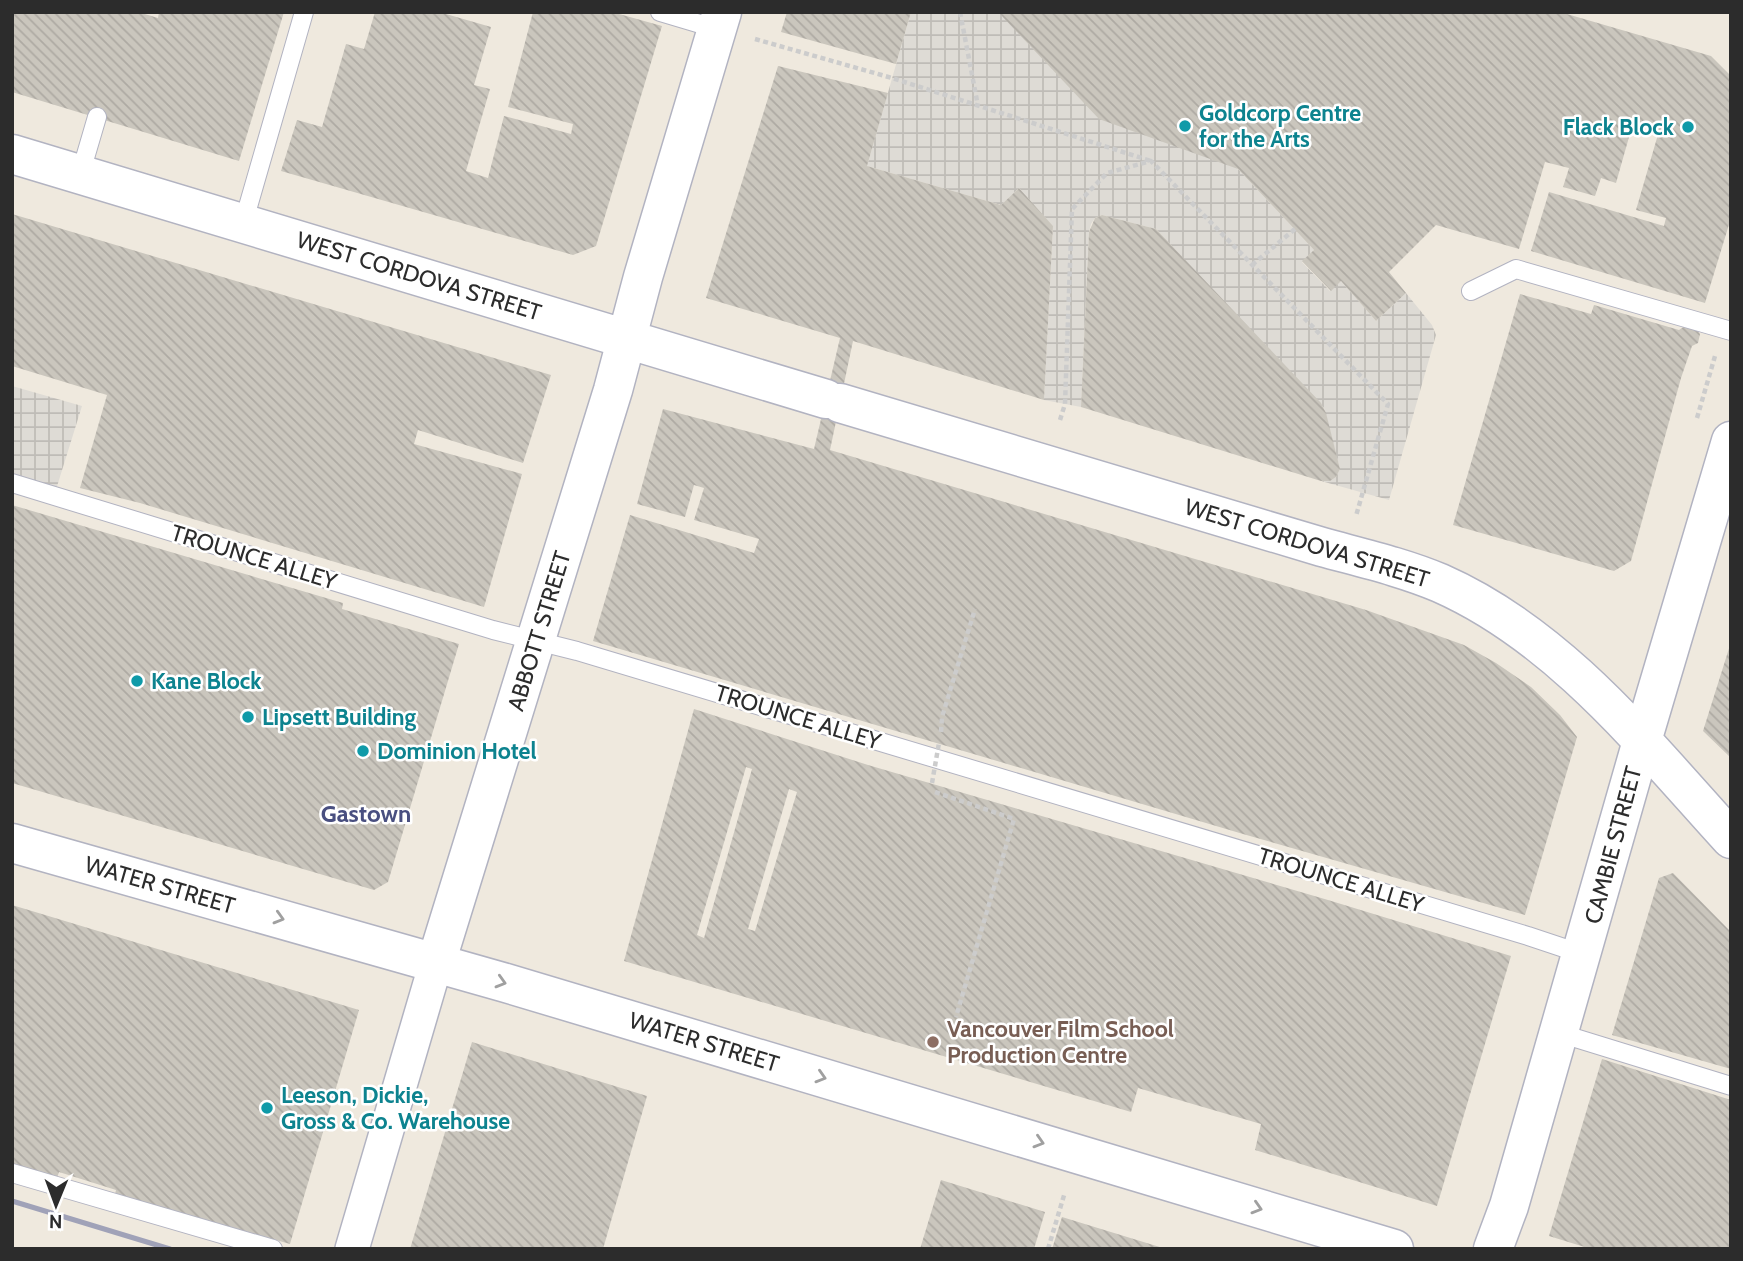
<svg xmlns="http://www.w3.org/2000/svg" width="1743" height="1261" viewBox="0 0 1743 1261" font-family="Cabin,sans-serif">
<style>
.plaza{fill:url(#plaza-grid)}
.building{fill:url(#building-back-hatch);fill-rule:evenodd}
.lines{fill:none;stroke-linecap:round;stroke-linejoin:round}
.lane-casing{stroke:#b2b3c1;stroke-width:20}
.street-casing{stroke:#b2b3c1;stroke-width:36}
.secondary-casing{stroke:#b2b3c1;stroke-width:41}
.path{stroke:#ccc;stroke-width:4.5;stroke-dasharray:5 3.5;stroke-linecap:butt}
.lane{stroke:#fff;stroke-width:18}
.street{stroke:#fff;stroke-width:33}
.secondary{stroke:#fff;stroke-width:38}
.rail{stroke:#a0a2b8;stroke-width:5}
.path-bridge{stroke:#ccc;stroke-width:4.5;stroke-dasharray:5 3.5;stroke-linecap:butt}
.oneway{stroke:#a0a0a0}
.culture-dot{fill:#0f9aa8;stroke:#fff;stroke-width:2.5}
.education-dot{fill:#8d6e63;stroke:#fff;stroke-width:2.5}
.labels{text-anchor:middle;stroke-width:5;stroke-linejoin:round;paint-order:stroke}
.culture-label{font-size:23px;font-weight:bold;fill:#0d838f;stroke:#fff;text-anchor:start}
.street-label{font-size:23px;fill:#2c2c2c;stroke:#fff}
.education-label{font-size:23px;font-weight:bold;fill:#785e54;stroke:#fff;text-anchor:start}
.neighbourhood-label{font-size:24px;font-weight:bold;fill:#494f80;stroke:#fff}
</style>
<defs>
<pattern id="plaza-grid" width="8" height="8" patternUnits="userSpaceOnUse" patternTransform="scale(1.75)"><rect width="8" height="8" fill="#dedbd5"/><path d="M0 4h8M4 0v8" fill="none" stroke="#bfbcb7"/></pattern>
<pattern id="building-back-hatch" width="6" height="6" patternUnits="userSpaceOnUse" patternTransform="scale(1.75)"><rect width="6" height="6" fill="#cac6bd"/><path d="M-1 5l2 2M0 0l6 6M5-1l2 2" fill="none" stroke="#aeaaa3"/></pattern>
</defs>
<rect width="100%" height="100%" fill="#efe9de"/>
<path class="plaza" d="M911 12H998L1238 169 1314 250 1302 262 1330 291 1341 281 1376 321 1406 293 1432 325 1436 335 1389 500 1321 481H1330L1336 477 1340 469 1324 408 1156 229 1102 215 1095 218 1091 224 1089 232 1081 407 1044 400 1053 226 1019 188 1001 205 867 166Z
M12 386 82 406 54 496 12 483Z"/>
<path class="building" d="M12 12H138L158 18 159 12H284L239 161 12 92Z
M375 12H439L491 27 474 85 490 89 466 171 488 178 504 116 571 134 573 124 508 107 533 12H612L662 26 596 246 573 255 281 171 297 120 322 127 346 44 364 49Z
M787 12H911L896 64 781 32Z
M998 12H1560L1711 56 1731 76V218L1705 303 1531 251 1549 192 1664 226 1666 218 1636 210 1659 131 1633 123 1616 183 1601 178 1595 196 1563 187 1569 168 1545 162 1519 249 1436 225 1389 272 1406 293 1376 321 1341 281 1331 291 1302 261 1314 250 1238 169 1099 119Z
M778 66 888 93 867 166 1001 205 1019 188 1053 226 1044 400 853 341 830 450 1366 610 1464 645 1496 663 1531 687 1560 715 1577 737 1525 915 1243 834 593 641 630 515 754 553 759 539 694 520 704 488 694 485 685 517 637 504 663 409 814 449 840 338 706 298Z
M12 214 551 375 523 463 418 430 414 444 522 474 484 607 140 503 80 488 107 395 12 366Z
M1102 215 1156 229 1321 403 1326 413 1340 469 1336 477 1330 481H1321L1081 407 1089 232 1095 218Z
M1520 294 1591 314 1594 305 1679 330 1685 326 1696 329 1700 334 1698 343 1692 346 1681 378 1631 561 1614 571 1453 525Z
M12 505 343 603 342 609 459 644 388 882 374 890 12 783Z
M1731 642V758L1703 731Z
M694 709 868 765 1328 900 1511 956 1437 1206 1255 1150 1261 1124 1138 1088 1131 1112 624 961ZM746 767 752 769 704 938 697 935ZM789 789 797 792 755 931 748 929Z
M1673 873 1731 932V1069L1612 1035 1659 878Z
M12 905 359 1010 290 1244 115 1194 116 1190 59 1172 57 1178 12 1164Z
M472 1042 647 1096 603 1249H410Z
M1602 1059 1731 1100V1249H1591L1549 1236Z
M941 1180 1045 1212 1034 1249H920Z
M1062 1217 1163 1248V1249H1052Z"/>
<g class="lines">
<defs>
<path id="lane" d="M660 12 717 29
M80 175 97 117
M243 224 304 12
M1471 291 1516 269 1731 331
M12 483 493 630 577 651 1528 936 1582 954
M1559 1033 1731 1086
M12 1173 273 1249"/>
<path id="street" d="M352 1249 436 963"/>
<path id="secondary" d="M12 154 826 399
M840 403 1322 547C1362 558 1402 567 1440 583 1560 636 1645 745 1731 839
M12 843 506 983 1394 1249
M436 963 613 390 643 277 722 12
M1493 1249 1509 1206 1642 741 1731 441"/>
</defs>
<use href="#lane" class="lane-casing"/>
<use href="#street" class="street-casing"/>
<use href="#secondary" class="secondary-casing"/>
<path class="path" d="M960 12 978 106
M755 39 892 78 1151 161
M1252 265 1295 229
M1697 418 1715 356
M1060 420 1065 404 1072 209 1107 173 1151 161 1388 404 1356 516
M941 732 942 717 975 609
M935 792 1014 819 956 1017
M1048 1249 1065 1192"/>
<use href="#lane" class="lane"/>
<use href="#street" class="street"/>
<use href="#secondary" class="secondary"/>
<path class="rail" d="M12 1201 170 1249"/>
<path class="path-bridge" d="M932 783 939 743"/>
</g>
<defs><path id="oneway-chevron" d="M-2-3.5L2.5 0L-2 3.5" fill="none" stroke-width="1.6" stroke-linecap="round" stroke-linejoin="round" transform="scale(1.75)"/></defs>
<g class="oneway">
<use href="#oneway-chevron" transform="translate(279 918) rotate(16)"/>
<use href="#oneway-chevron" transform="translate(501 982) rotate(16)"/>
<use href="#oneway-chevron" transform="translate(821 1077) rotate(17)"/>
<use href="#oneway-chevron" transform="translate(1039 1142) rotate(17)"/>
<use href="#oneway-chevron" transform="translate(1257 1208) rotate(17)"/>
</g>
<g class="culture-dot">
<circle cx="1185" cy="126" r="7"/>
<circle cx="1688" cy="127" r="7"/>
<circle cx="137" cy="681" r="7"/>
<circle cx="248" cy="717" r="7"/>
<circle cx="363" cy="751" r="7"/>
<circle cx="267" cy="1108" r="7"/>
</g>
<circle class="education-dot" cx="933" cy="1042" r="7"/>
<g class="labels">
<g class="culture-label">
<text x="1199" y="121">Goldcorp Centre<tspan x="1199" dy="26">for the Arts</tspan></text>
<text x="1674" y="135" text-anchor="end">Flack Block</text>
<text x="151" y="689">Kane Block</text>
<text x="262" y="725">Lipsett Building</text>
<text x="377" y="759">Dominion Hotel</text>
<text x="281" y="1103">Leeson, Dickie,<tspan x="281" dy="26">Gross &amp; Co. Warehouse</tspan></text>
</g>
<g class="street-label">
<text transform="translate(419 276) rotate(17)" y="8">WEST CORDOVA STREET</text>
<text transform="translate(1307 543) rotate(17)" y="8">WEST CORDOVA STREET</text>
<text transform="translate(254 557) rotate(17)" y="8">TROUNCE ALLEY</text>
<text transform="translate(539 631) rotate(-73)" y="8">ABBOTT STREET</text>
<text transform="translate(798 717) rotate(17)" y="8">TROUNCE ALLEY</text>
<text transform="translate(1613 845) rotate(-75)" y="8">CAMBIE STREET</text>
<text transform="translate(1341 880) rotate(17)" y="8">TROUNCE ALLEY</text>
<text transform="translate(160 885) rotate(16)" y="8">WATER STREET</text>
<text transform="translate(704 1042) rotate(17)" y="8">WATER STREET</text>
</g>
<g class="education-label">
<text x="947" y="1037">Vancouver Film School<tspan x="947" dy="26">Production Centre</tspan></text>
</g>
<g class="neighbourhood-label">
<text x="366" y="822">Gastown</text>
</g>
</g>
<rect width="1743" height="1261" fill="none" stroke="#2c2c2c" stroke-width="28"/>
<g transform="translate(56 1205) rotate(181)" stroke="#ffffff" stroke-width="5" paint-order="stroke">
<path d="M0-5L12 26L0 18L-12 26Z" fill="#2c2c2c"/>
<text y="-10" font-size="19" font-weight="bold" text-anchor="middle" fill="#2c2c2c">N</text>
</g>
</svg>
